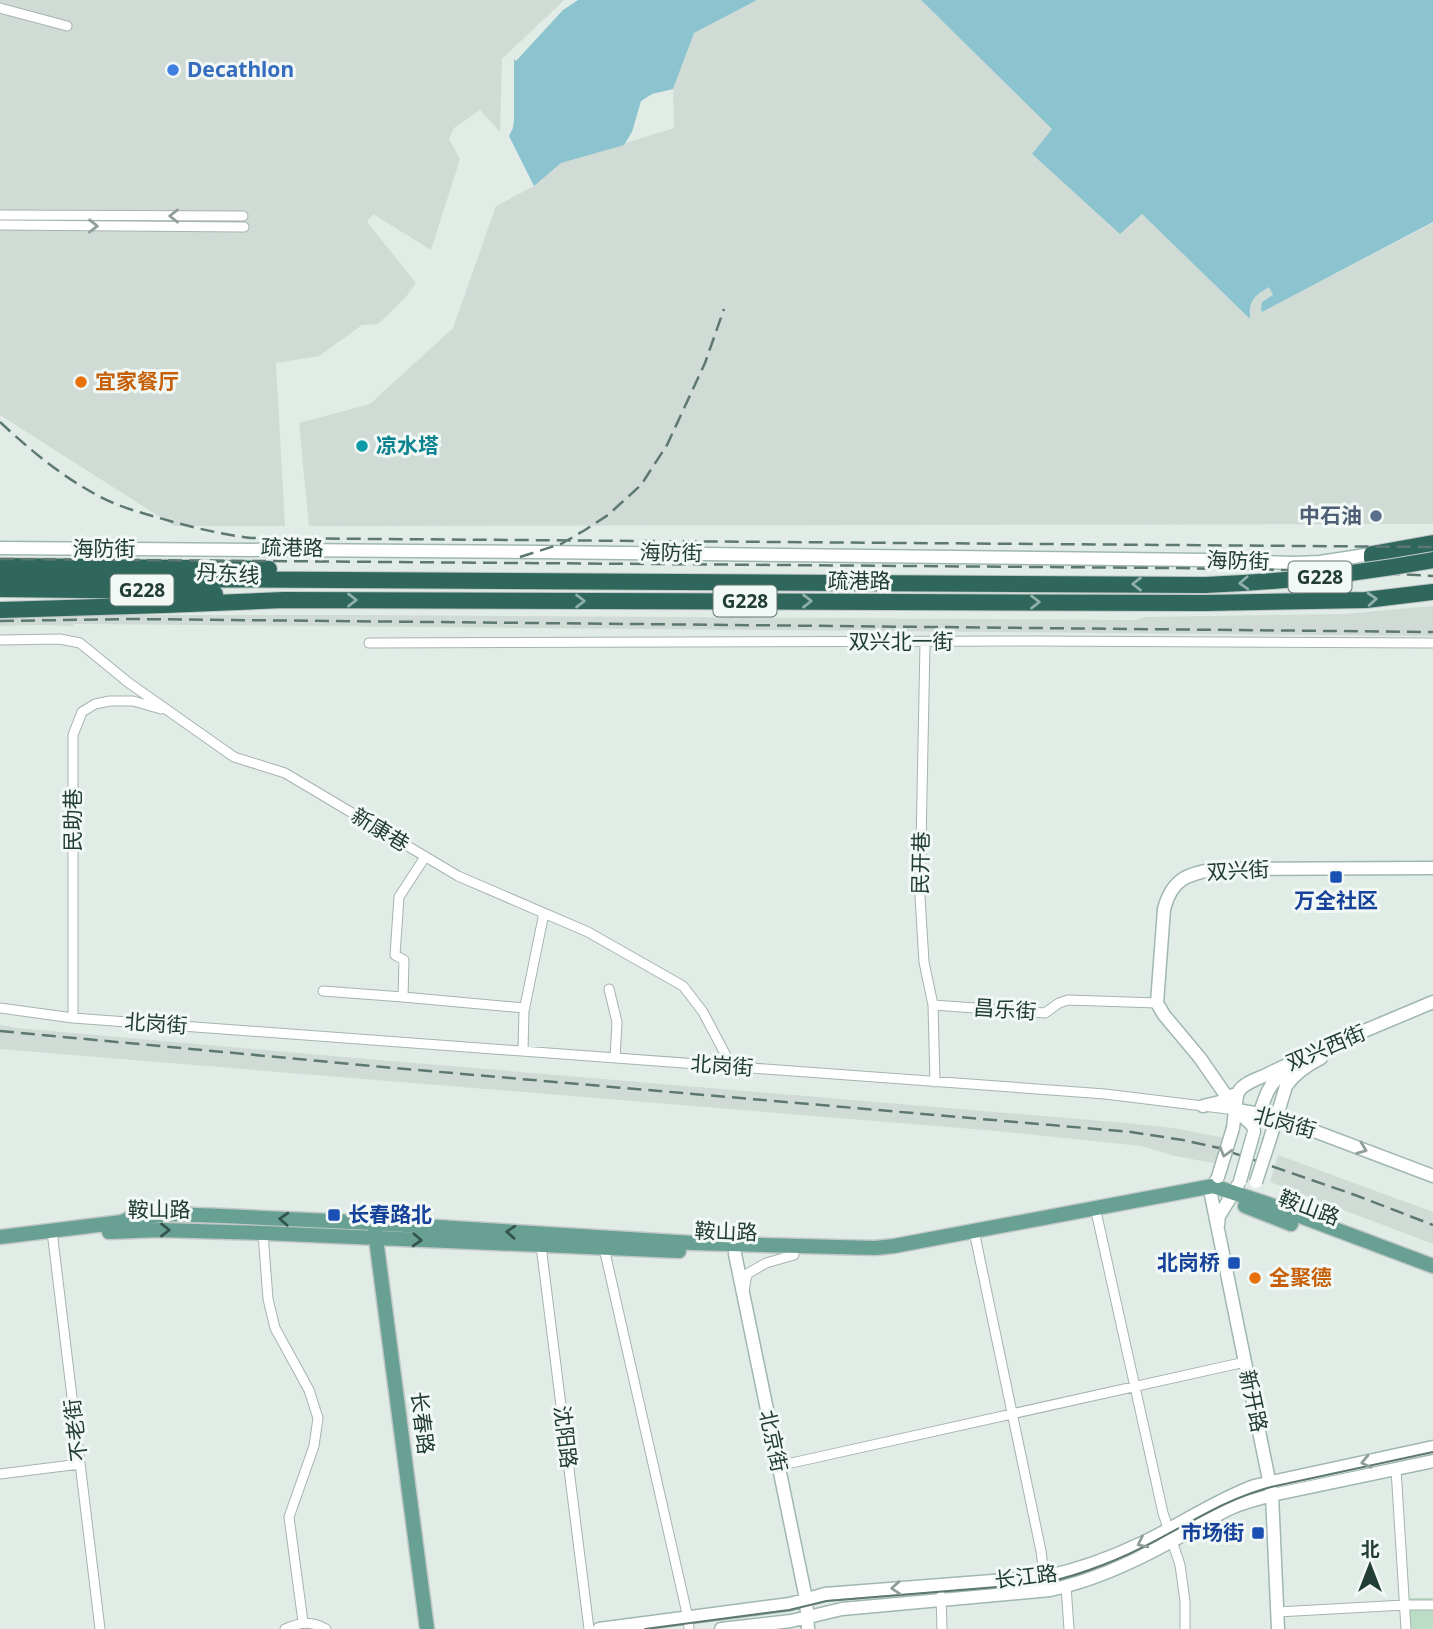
<svg xmlns="http://www.w3.org/2000/svg" width="1433" height="1629" viewBox="0 0 1433 1629" font-family="'Noto Sans','Noto Sans SC',sans-serif">
<style>
.built{fill:#d0dbd6}
.green{fill:#bbdcc5}
.water{fill:#8bc3cf}
.lines{fill:none;stroke-linecap:round;stroke-linejoin:round}
.street-casing{stroke:#a5b4ae;stroke-width:11}
.secondary-casing{stroke:#a0b7b0;stroke-width:15}
.primary-casing{stroke:#c1c8c7;stroke-width:17}
.highway-casing{stroke:#c1c8c7;stroke-width:18}
.street{stroke:#fff;stroke-width:9}
.secondary{stroke:#fff;stroke-width:12}
.primary{stroke:#68a093;stroke-width:14}
.highway{stroke:#2f675d;stroke-width:16}
.tram{stroke:#5d7771;stroke-width:2}
.rail{stroke:#5d7771;stroke-width:2.5;stroke-dasharray:14 7;stroke-linecap:butt}
.secondary-bridge-casing{stroke:#a0b7b0;stroke-width:15;stroke-linecap:butt}
.highway-bridge-casing{stroke:#c1c8c7;stroke-width:18;stroke-linecap:butt}
.secondary-bridge{stroke:#fff;stroke-width:12}
.highway-bridge{stroke:#2f675d;stroke-width:16}
.oneway{stroke:#909e9a}
.oneway2{stroke:#90b0a9}
.oneway3{stroke:#34554d}
.shop-dot{fill:#3f7fe0;stroke:#f2f8f5;stroke-width:2.5}
.food-dot{fill:#e8710a;stroke:#f2f8f5;stroke-width:2.5}
.culture-dot{fill:#0f9aa8;stroke:#f2f8f5;stroke-width:2.5}
.service-dot{fill:#5c6f8a;stroke:#f2f8f5;stroke-width:2.5}
.transit-dot{fill:#1a4fb4;stroke:#f2f8f5;stroke-width:2.5}
.labels{text-anchor:middle;stroke-width:6;stroke-linejoin:round;paint-order:stroke}
.shield{fill:#f2f8f5;stroke:#60746f;stroke-width:2}
.shield-label{font-size:19px;font-weight:bold;fill:#223c36}
.shop-label{font-size:21px;font-weight:bold;fill:#366cbe;stroke:#f2f8f5;text-anchor:start}
.food-label{font-size:21px;font-weight:bold;fill:#c56008;stroke:#f2f8f5;text-anchor:start}
.culture-label{font-size:21px;font-weight:bold;fill:#0d838f;stroke:#f2f8f5;text-anchor:start}
.service-label{font-size:21px;font-weight:bold;fill:#4e5e75;stroke:#f2f8f5;text-anchor:end}
.street-label{font-size:21px;fill:#223c36;stroke:#f2f8f5}
.transit-label{font-size:21px;font-weight:bold;fill:#164399;stroke:#f2f8f5;text-anchor:end}
</style>
<rect width="100%" height="100%" fill="#e2ece7"/>
<path class="built" d="M0 0H564L502 59 500 132 480 110 454 128 449 139 460 159 431 250 373 214 367 222 416 283 405 298 378 324 362 325 319 356 276 363 285 526H174L0 415Z
M757 0H921L1053 129 1033 155 1120 233 1142 214 1249 318 1251 300 1269 286 1273 295 1262 312 1433 223V524L309 526 299 423 370 404 453 328 496 206 534 186 561 163 674 128 673 89 694 33Z
M1433 606V636L74 624 72 626 41 625 0 626V617L118 615H370L1136 620 1146 617 1343 614Z
M0 1025 17 1028 390 1061 1126 1123 1173 1128 1225 1138 1218 1164 1175 1156 1141 1146 997 1131 0 1049Z
M1278 1155 1433 1212V1244L1270 1182Z"/>
<path class="green" d="M1400 1598H1433V1629H1401Z"/>
<path class="water" d="M578 0H757L694 33 673 89 652 94 641 101 632 132 624 145 561 163 534 186 509 136 513 128 514 120V59L516 61 563 10Z
M921 0H1433V222L1262 312 1261 308 1262 302 1273 295 1269 287C1253 297 1249 300 1250 319L1142 214 1120 234 1032 154 1052 129Z"/>
<g class="lines">
<defs>
<path id="street" d="M0 8 67 26
M0 215 243 216
M0 225 244 227
M0 640 60 639 80 643 129 683 234 757 285 773 458 876 588 932 683 986 703 1012 732 1067
M369 643 1036 641 1433 643
M925 643 920 897 924 962 933 1005 935 1082
M609 989 617 1022 615 1058
M323 991 403 997 525 1008
M403 997 404 960 395 955 399 897 425 857
M933 1005 1045 1013 1059 1003 1068 1000 1157 1003
M0 1008 73 1018 1105 1094 1236 1110
M73 1018V735L82 712 95 704 110 701H133L161 709
M523 1051 524 1011 544 913
M1097 1216 1163 1513 1180 1565 1185 1601V1629
M52 1231 100 1629
M974 1231 1041 1551 1046 1590
M263 1233 268 1299 275 1328 309 1390 318 1418 314 1446 289 1517 303 1622
M541 1246 589 1629
M604 1248 688 1618 689 1629
M744 1291 747 1274 766 1263 794 1255
M778 1466 1245 1362
M1396 1469 1406 1629
M0 1474 80 1464
M1066 1586 1069 1629
M941 1596 942 1629
M1277 1612 1405 1605H1433
M285 1629C300 1622 311 1621 326 1629"/>
<path id="secondary" d="M0 548 542 552 1205 560 1293 563 1320 562 1372 554
M1203 1106 1220 1102 1233 1095
M1237 1110 1277 1117 1433 1176
M1258 1119C1264 1101 1267 1083 1285 1073
M1233 1128C1234 1121 1236 1095 1239 1091 1244 1083 1257 1079 1266 1075 1320 1048 1377 1026 1433 1002
M1254 1132 1253 1126 1236 1110 1200 1058 1164 1015 1157 1003 1164 909C1172 879 1187 874 1215 869L1433 868
M1270 1139 1286 1086C1295 1073 1307 1065 1321 1058
M1217 1179 1213 1186 1211 1195 1272 1495 1278 1629
M1218 1225 1219 1216 1238 1185
M735 1254 806 1599 808 1629
M599 1629 790 1604 825 1594 1044 1577C1078 1570 1111 1558 1142 1543 1180 1525 1214 1501 1254 1486L1433 1447
M721 1629 791 1621 842 1609 1050 1590C1092 1581 1132 1563 1170 1542 1190 1532 1209 1518 1231 1508 1244 1502 1258 1499 1272 1495L1433 1461"/>
<path id="primary" d="M1245 1206 1291 1224
M375 1231 427 1629
M109 1232 160 1230 263 1233 679 1251
M0 1237 122 1222 128 1219 169 1214 224 1216 374 1223 693 1243 875 1248 894 1246 1213 1186 1268 1204 1433 1266"/>
<path id="highway" d="M1407 561 1372 559V554L1433 543
M0 566 269 569
M0 578 1205 585
M0 589 165 591 215 594
M0 610 165 605 284 600 1205 603 1366 600 1433 592"/>
</defs>
<use href="#street" class="street-casing"/>
<use href="#secondary" class="secondary-casing"/>
<use href="#primary" class="primary-casing"/>
<use href="#highway" class="highway-casing"/>
<use href="#street" class="street"/>
<use href="#secondary" class="secondary"/>
<use href="#primary" class="primary"/>
<use href="#highway" class="highway"/>
<path class="tram" d="M645 1629 789 1610 827 1601 1045 1583C1083 1574 1122 1559 1157 1540 1195 1520 1229 1498 1271 1487L1433 1452"/>
<path class="rail" d="M0 422C29 449 60 475 95 494 114 505 135 511 156 517 187 526 218 534 251 538L1433 547
M520 557 561 544 585 530 608 515 641 485 667 445 705 363 724 309
M0 559 1170 568 1341 571 1433 576
M0 621 132 619 1433 632
M0 1031 383 1067 1131 1132 1183 1140 1219 1148 1355 1195 1433 1225"/>
<defs>
<path id="secondary-bridge" d="M1218 1177 1233 1128
M1240 1181 1253 1135
M1256 1182 1270 1139"/>
<path id="highway-bridge" d="M1205 585C1282 582 1357 574 1433 560"/>
</defs>
<use href="#secondary-bridge" class="secondary-bridge-casing"/>
<use href="#highway-bridge" class="highway-bridge-casing"/>
<use href="#secondary-bridge" class="secondary-bridge"/>
<use href="#highway-bridge" class="highway-bridge"/>
</g>
<defs><path id="oneway-chevron" d="M-2-3.5L2.5 0L-2 3.5" fill="none" stroke-width="1.6" stroke-linecap="round" stroke-linejoin="round" transform="scale(1.75)"/></defs>
<g class="oneway">
<use href="#oneway-chevron" transform="translate(174 216) rotate(-180)"/>
<use href="#oneway-chevron" transform="translate(93 226) rotate(1)"/>
<use href="#oneway-chevron" transform="translate(1362 1149) rotate(21)"/>
<use href="#oneway-chevron" transform="translate(1225 1152) rotate(106)"/>
<use href="#oneway-chevron" transform="translate(1366 1462) rotate(167)"/>
<use href="#oneway-chevron" transform="translate(1142 1543) rotate(154)"/>
<use href="#oneway-chevron" transform="translate(896 1588) rotate(176)"/>
</g>
<g class="oneway2">
<use href="#oneway-chevron" transform="translate(1244 583) rotate(177)"/>
<use href="#oneway-chevron" transform="translate(1137 584) rotate(-180)"/>
<use href="#oneway-chevron" transform="translate(1372 599) rotate(-5)"/>
<use href="#oneway-chevron" transform="translate(352 600)"/>
<use href="#oneway-chevron" transform="translate(580 601)"/>
<use href="#oneway-chevron" transform="translate(807 601)"/>
<use href="#oneway-chevron" transform="translate(1035 602)"/>
</g>
<g class="oneway3">
<use href="#oneway-chevron" transform="translate(284 1219) rotate(-177)"/>
<use href="#oneway-chevron" transform="translate(165 1230)"/>
<use href="#oneway-chevron" transform="translate(511 1232) rotate(-176)"/>
<use href="#oneway-chevron" transform="translate(417 1240) rotate(3)"/>
</g>
<circle class="shop-dot" cx="173" cy="70" r="7"/>
<g class="food-dot">
<circle cx="81" cy="382" r="7"/>
<circle cx="1255" cy="1278" r="7"/>
</g>
<circle class="culture-dot" cx="362" cy="446" r="7"/>
<circle class="service-dot" cx="1376" cy="516" r="7"/>
<g class="transit-dot">
<rect x="1329" y="870" width="14" height="14" rx="3.5"/>
<rect x="327" y="1208" width="14" height="14" rx="3.5"/>
<rect x="1227" y="1256" width="14" height="14" rx="3.5"/>
<rect x="1251" y="1526" width="14" height="14" rx="3.5"/>
</g>
<g class="labels">
<g class="shield">
<rect x="1288.5" y="561.5" width="63" height="31" rx="5"/>
<rect x="110.5" y="574.5" width="63" height="31" rx="5"/>
<rect x="713.5" y="585.5" width="63" height="31" rx="5"/>
</g>
<g class="shield-label">
<text x="1320" y="584">G228</text>
<text x="142" y="597">G228</text>
<text x="745" y="608">G228</text>
</g>
<g class="shop-label">
<text x="187" y="77">Decathlon</text>
</g>
<g class="food-label">
<text x="95" y="389">宜家餐厅</text>
<text x="1269" y="1285">全聚德</text>
</g>
<g class="culture-label">
<text x="376" y="453">凉水塔</text>
</g>
<g class="service-label">
<text x="1362" y="523">中石油</text>
</g>
<g class="street-label">
<text transform="translate(292 548) rotate(1)" y="7">疏港路</text>
<text x="104" y="556">海防街</text>
<text transform="translate(671 553) rotate(1)" y="7">海防街</text>
<text transform="translate(1238 561) rotate(2)" y="7">海防街</text>
<text transform="translate(228 574) rotate(4)" y="7">丹东线</text>
<text x="859" y="588">疏港路</text>
<text x="901" y="649">双兴北一街</text>
<text transform="translate(73 820) rotate(-90)" y="7">民助巷</text>
<text transform="translate(380 830) rotate(31)" y="7">新康巷</text>
<text transform="translate(921 863) rotate(-89)" y="7">民开巷</text>
<text transform="translate(1238 871) rotate(-3)" y="7">双兴街</text>
<text transform="translate(1005 1010) rotate(4)" y="7">昌乐街</text>
<text transform="translate(156 1024) rotate(4)" y="7">北岗街</text>
<text transform="translate(1326 1048) rotate(-23)" y="7">双兴西街</text>
<text transform="translate(722 1066) rotate(4)" y="7">北岗街</text>
<text transform="translate(1285 1123) rotate(16)" y="7">北岗街</text>
<text transform="translate(1309 1208) rotate(20)" y="7">鞍山路</text>
<text x="159" y="1217">鞍山路</text>
<text transform="translate(726 1232) rotate(2)" y="7">鞍山路</text>
<text transform="translate(1253 1401) rotate(78)" y="7">新开路</text>
<text transform="translate(422 1423) rotate(83)" y="7">长春路</text>
<text transform="translate(76 1430) rotate(-97)" y="7">不老街</text>
<text transform="translate(565 1437) rotate(83)" y="7">沈阳路</text>
<text transform="translate(773 1441) rotate(78)" y="7">北京街</text>
<text transform="translate(1026 1577) rotate(-7)" y="7">长江路</text>
</g>
<g class="transit-label">
<text x="1336" y="908" text-anchor="middle">万全社区</text>
<text x="348" y="1222" text-anchor="start">长春路北</text>
<text x="1220" y="1270">北岗桥</text>
<text x="1244" y="1540">市场街</text>
</g>
</g>
<g transform="translate(1370 1566)" stroke="#f2f8f5" stroke-width="5" paint-order="stroke">
<path d="M0-5L12 26L0 18L-12 26Z" fill="#223c36"/>
<text y="-10" font-size="19" font-weight="bold" text-anchor="middle" fill="#223c36">北</text>
</g>
</svg>
